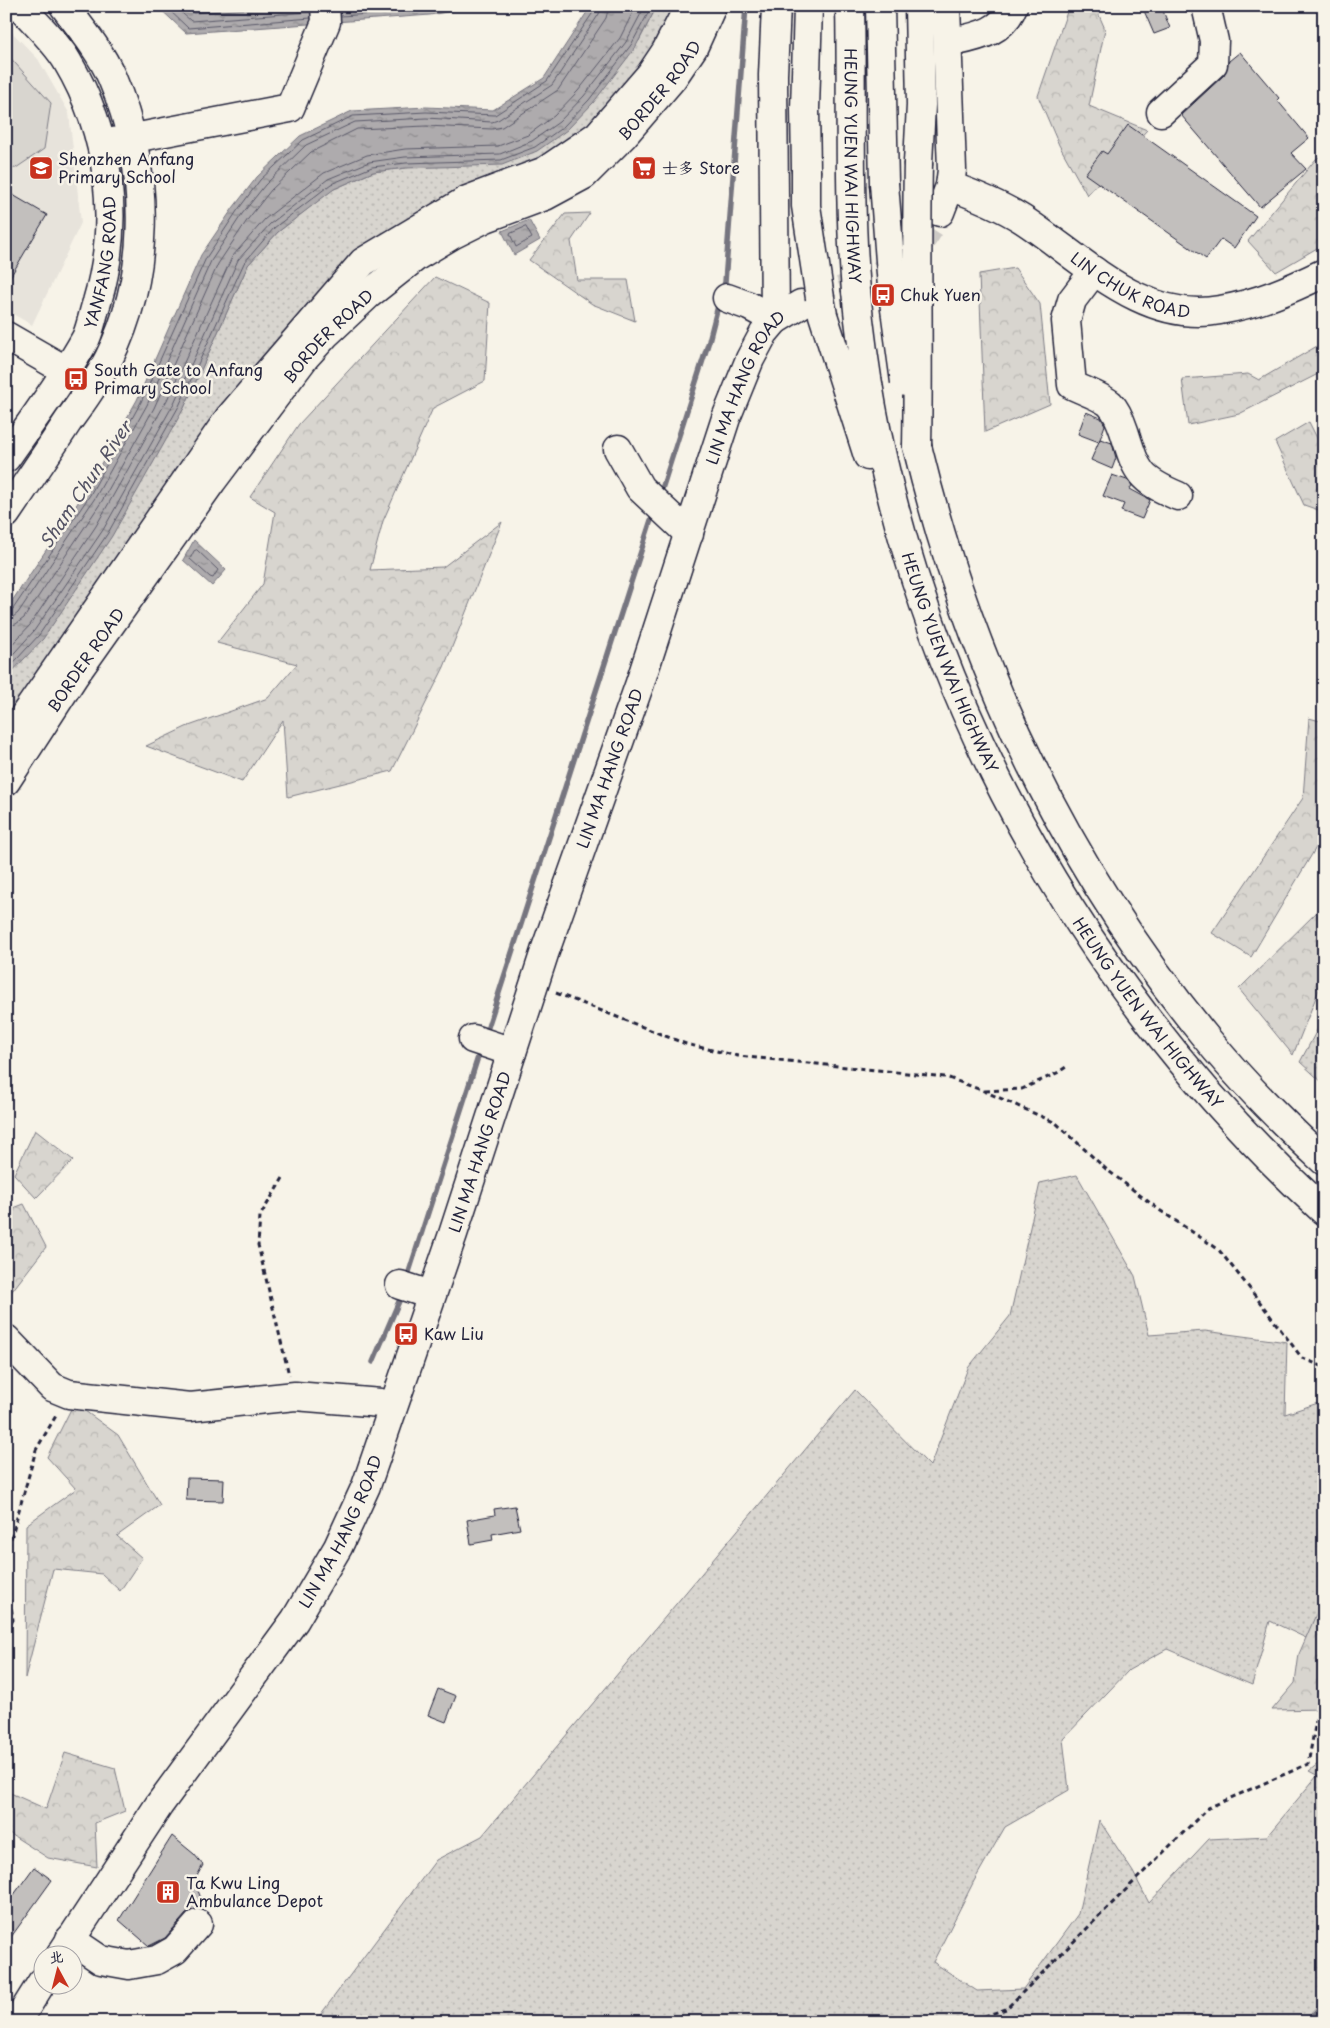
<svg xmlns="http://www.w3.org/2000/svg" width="1330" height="2028" viewBox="0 0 1330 2028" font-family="'Playpen Sans','LXGW WenKai TC',sans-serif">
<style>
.built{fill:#e7e3db}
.grass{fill:url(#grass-dots);stroke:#7d7c85}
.forest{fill:url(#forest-crowns);stroke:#7d7c85}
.park{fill:#d8d5cf;stroke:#7d7c85}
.water{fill:url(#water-ripples);stroke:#76747f}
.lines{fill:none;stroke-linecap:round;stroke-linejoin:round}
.shore{stroke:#5a5969;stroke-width:1}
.stream{stroke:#76747f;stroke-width:5.5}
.building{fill:#c2bfbd;stroke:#22223b}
.minor-tunnel{stroke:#ccc9c5;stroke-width:28;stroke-dasharray:28 14;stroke-linecap:butt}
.minor-casing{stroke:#22223b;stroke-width:31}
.major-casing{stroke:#22223b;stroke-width:31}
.highway-casing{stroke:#22223b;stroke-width:31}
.path{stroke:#22223b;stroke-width:3;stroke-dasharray:5 4;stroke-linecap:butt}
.minor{stroke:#f7f3e8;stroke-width:28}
.major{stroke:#f7f3e8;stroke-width:28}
.highway{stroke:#f7f3e8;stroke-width:28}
.highway-bridge-casing{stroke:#22223b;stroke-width:31;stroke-linecap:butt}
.highway-bridge{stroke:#f7f3e8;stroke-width:28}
.labels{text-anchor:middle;stroke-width:5;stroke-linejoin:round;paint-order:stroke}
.street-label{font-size:16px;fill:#22223b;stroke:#f7f3e8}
.poi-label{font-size:16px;fill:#22223b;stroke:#f7f3e8;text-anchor:start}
.water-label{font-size:18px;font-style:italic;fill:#535263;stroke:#f7f3e8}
</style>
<defs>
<pattern id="grass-dots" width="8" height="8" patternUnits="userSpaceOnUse" patternTransform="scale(1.25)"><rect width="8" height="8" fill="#d8d5cf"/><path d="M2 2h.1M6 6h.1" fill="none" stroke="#b9b7b3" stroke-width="1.8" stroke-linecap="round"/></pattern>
<pattern id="forest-crowns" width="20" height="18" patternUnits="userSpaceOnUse" patternTransform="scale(1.25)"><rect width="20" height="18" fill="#d8d5cf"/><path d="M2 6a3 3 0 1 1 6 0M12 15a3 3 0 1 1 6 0" fill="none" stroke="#b9b7b3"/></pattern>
<pattern id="water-ripples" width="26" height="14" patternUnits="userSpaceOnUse" patternTransform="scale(1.25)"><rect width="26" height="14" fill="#aeabad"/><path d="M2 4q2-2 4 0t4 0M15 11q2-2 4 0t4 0" fill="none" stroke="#8d8b8e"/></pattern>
</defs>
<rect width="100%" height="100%" fill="#f7f3e8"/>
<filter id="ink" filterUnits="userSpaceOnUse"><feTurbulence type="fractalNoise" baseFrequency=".02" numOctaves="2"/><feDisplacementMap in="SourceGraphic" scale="10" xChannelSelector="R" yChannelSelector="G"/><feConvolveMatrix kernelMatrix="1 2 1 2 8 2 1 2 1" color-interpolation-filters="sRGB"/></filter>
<g filter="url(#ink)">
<path class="built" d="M6 26 38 59 69 113 81 223 32 325 6 310Z"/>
<path class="grass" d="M657 6H698L658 83 378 271 6 762V678L184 408 248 265 278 232 332 190 373 172 406 168 639 41Z
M1324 1017V1084L1300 1062Z
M1077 1175 1135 1276 1149 1335 1205 1331 1287 1342 1285 1414 1324 1401V1598L1306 1638 1270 1621 1252 1685 1167 1649 1129 1670 1063 1739 1069 1790 1005 1827 974 1881 933 1962 977 1991 1023 1989 1078 1914 1099 1820 1133 1872 1149 1903 1209 1839 1267 1836 1317 1776 1324 1779V2022H315L436 1860 482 1836 855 1390 930 1466 968 1368 1010 1316 1040 1183Z"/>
<path class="forest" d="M1069 6H1095L1105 29 1089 106 1147 130 1087 195 1059 145 1038 96Z
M1324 154V244L1276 272 1248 241 1316 159Z
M590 213 571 241 577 280H628L635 321 592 304 529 260 565 214Z
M1015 268 1040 304 1050 404 985 432 979 274Z
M435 277 490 303 485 381 433 408 383 521 370 570 443 567 502 522 444 667 392 771 288 797 283 720 242 782 146 746 186 727 268 698 297 664 217 643 263 584 275 512 250 497 299 424Z
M1324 342V371L1239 414 1188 425 1182 379 1248 374 1259 380Z
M1309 422 1324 452V512L1304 505 1275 442Z
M1309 718 1324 722V834L1251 957 1212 933 1303 798Z
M1324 905V977L1293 1055 1239 989Z
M35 1130 73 1160 36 1198 14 1174Z
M24 1204 46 1247 9 1295 6 1294V1211Z
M74 1403 118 1435 160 1505 117 1536 142 1558 120 1591 102 1574 53 1569 25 1678 26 1525 76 1489 47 1457Z
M1324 1596V1709L1272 1710 1295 1683 1299 1654Z
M65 1753 115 1768 125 1811 95 1823 97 1867 48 1858 6 1831V1791L46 1809Z
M1324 1759V1779L1309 1771Z
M6 1842 10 1843 9 1880 6 1878Z"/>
<path class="park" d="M6 53 51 103 44 149 16 168 6 169Z"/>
<path class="water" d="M157 6H479L430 15 186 33Z
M591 6H657L635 48 593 103 567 130 537 151 502 165 406 168 373 172 334 189 278 232 248 265 184 408 112 536 43 639 6 678V610L85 492 137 400 201 255 233 208 257 177 300 136 352 111 426 107 493 110 544 78Z
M529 220 540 240 514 255 502 231Z
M194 540 226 570 212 586 183 560Z"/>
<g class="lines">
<path class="shore" d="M165 6 188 28 311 18
M174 6 191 21 310 12
M185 6 193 13 289 6
M341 16 429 10 449 6
M526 227 532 238 516 247 510 234Z
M197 550 218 570 213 578 210 577 190 559 194 551Z
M6 612 13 609 90 495 141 402 206 258 237 211 260 180 303 140 353 116 426 112 495 115 547 81 594 11 595 6
M6 618 13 617 18 613 95 498 147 405 211 261 242 214 265 185 306 145 355 122 426 118 492 122 498 120 552 85 599 14 601 6
M6 626 16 624 24 618 102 501 154 408 218 264 248 219 271 190 311 152 357 129 426 126 492 129 502 127 558 90 606 18 609 6
M6 651 30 625 96 526 167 400 232 257 265 219 324 173 367 155 405 149 498 146 528 135 554 116 578 91 620 38 636 6
M6 662 34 631 103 530 174 403 238 260 270 224 328 179 369 162 405 157 500 154 532 141 559 122 584 96 626 42 645 6
M6 671 39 635 108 533 179 406 244 263 274 228 331 184 372 167 406 163 501 160 535 147 563 127 589 100 631 45 652 6"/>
<path class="stream" d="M722 291 725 282 746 6
M662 489 709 341 719 302
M488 1027 651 520
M409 1272 478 1057
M373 1362 400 1299
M1307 2022 1324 2003"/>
</g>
<path class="building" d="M1142 6H1161L1170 28 1154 34Z
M1240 52 1279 98 1277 100 1309 138 1291 153 1306 169 1260 207 1181 115 1224 75 1229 61Z
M1128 125 1256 216 1234 248 1221 239 1206 259 1085 174 1102 151 1107 154Z
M6 191 47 215 6 284Z
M1086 412 1101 418 1105 425 1099 442 1078 434Z
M1100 439 1112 443 1116 458 1112 469 1091 460Z
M1112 475 1127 480 1132 485 1130 489 1150 500 1142 519 1121 511 1124 504 1103 496Z
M187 1478 224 1479 223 1501 186 1500Z
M515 1506 520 1529 492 1534 493 1540 471 1544 467 1520 495 1515 494 1509Z
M438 1689 456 1696 446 1722 428 1715Z
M172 1836 194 1854 203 1865 197 1876 196 1886 201 1898 196 1909 186 1914 165 1938 149 1946 119 1920Z
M34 1867 52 1880 6 1944V1891L13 1896Z"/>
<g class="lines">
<path class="minor-tunnel" d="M801 304C836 291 880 281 908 255 921 244 930 227 940 212"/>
<defs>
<g id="minor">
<path d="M1161 112 1213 64 1214 41 1206 6"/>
<path d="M113 142 290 108 326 22 325 6"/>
<path id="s1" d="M950 186C975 195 1000 205 1022 219 1081 257 1143 325 1220 310 1257 304 1291 289 1324 273"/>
<path d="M940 212 950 186 952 170 946 6"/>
<path d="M1094 271 1072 300 1066 321 1072 385C1082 390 1102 397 1110 404 1117 411 1121 422 1124 431 1137 472 1138 479 1178 496"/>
<path d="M727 298 749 306 775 320"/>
<path d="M6 336 65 370"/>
<path d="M618 449 640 488 689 534"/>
<path d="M6 514C27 483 48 452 69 420 80 405 91 389 101 373 152 284 152 172 112 78 101 52 81 28 64 6"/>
<path d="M6 742 229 418 363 262 467 200 545 171 598 135 650 75 666 51 689 6"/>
<path id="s2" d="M6 781 74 676 212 481 305 357 325 335 369 294 417 256 452 235 486 218 545 196 584 175 624 135 672 79 693 48 712 6"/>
<path d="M473 1039 512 1052"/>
<path d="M400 1285 431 1295"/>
<path d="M6 1339 52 1387 69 1394 190 1407 295 1396 381 1403 393 1406"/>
<path d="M70 1939 101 1960 129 1965 157 1960 175 1950 198 1924"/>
<path id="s3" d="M60 1956 159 1805 295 1620 338 1547 366 1486 453 1234 545 951 640 683 726 418 750 359 764 333 775 320 801 304"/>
<path d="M17 2022 42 1982"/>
</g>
<g id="major">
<path id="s4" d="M6 458C33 419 63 380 86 338 91 327 93 313 97 302 121 221 110 133 67 61 57 43 34 22 20 6"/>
</g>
<g id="highway">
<path d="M880 6 884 183"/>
<path d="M948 43C974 37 1002 34 1013 6"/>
<path d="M918 163 921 105 919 6"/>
<path d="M806 170 805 109 808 6"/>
<path id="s5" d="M856 291C889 643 1064 974 1324 1211"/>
<path d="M820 298 823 315 868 456"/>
<path d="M775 320 773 75 776 6"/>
<path d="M917 446C970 665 1065 866 1208 1040 1243 1083 1283 1123 1324 1161"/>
</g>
</defs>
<use href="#minor" class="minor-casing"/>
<use href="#major" class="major-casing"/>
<use href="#highway" class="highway-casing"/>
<path class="path" d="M556 993 686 1044 738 1056 946 1077 984 1091 1056 1123 1106 1169 1158 1209 1218 1249 1247 1285 1302 1358 1324 1367
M985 1091 1022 1089 1057 1073 1069 1065
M283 1178 260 1216 258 1245 289 1375
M6 1556 36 1450 57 1414
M6 1573 13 1620 6 1631
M967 2022 1006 2009 1208 1808 1308 1764 1321 1694 1324 1692"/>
<use href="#minor" class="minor"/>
<use href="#major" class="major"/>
<use href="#highway" class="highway"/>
<defs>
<g id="highway-bridge">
<path id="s6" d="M850 6C852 101 848 196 856 291"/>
<path d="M806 170V206L820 298"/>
<path d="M884 183 892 287 905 382"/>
<path d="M917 446C919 352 916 258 918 163"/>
</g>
</defs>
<use href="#highway-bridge" class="highway-bridge-casing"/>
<use href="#highway-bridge" class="highway-bridge"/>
</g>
</g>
<defs>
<symbol id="school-square" viewBox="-11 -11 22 22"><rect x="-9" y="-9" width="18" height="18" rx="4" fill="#c8321e" stroke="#f7f3e8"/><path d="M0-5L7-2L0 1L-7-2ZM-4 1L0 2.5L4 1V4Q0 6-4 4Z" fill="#fff"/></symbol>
<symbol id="supermarket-square" viewBox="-11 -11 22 22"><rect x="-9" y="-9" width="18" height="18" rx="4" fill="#c8321e" stroke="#f7f3e8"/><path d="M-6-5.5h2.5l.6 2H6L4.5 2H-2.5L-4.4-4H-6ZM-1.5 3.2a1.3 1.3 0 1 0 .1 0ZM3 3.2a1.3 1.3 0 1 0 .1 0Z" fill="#fff"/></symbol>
<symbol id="bus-square" viewBox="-11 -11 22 22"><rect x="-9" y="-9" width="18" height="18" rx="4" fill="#c8321e" stroke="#f7f3e8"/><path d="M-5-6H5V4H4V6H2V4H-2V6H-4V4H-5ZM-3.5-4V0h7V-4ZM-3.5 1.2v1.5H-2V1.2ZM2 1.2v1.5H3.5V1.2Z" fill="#fff"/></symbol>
<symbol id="building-square" viewBox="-11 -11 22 22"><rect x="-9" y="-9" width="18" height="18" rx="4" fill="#c8321e" stroke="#f7f3e8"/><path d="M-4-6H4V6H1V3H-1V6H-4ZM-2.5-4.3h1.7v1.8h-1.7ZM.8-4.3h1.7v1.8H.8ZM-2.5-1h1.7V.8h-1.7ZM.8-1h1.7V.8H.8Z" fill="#fff"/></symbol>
</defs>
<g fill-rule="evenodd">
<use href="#school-square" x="27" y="154" width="28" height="28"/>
<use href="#supermarket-square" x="630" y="154" width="28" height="28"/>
<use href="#bus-square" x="869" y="281" width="28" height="28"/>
<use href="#bus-square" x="62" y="365" width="28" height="28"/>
<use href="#bus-square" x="392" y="1320" width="28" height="28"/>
<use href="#building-square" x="154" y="1878" width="28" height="28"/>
</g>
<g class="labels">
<g class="street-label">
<text dy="6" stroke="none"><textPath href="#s2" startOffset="970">BORDER ROAD</textPath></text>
<text dy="6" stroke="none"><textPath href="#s6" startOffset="160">HEUNG YUEN WAI HIGHWAY</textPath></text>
<text dy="6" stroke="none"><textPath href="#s4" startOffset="222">YANFANG ROAD</textPath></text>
<text dy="6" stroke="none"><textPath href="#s1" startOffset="208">LIN CHUK ROAD</textPath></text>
<text dy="6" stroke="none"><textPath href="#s2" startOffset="550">BORDER ROAD</textPath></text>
<text dy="6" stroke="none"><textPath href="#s3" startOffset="1725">LIN MA HANG ROAD</textPath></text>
<text dy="6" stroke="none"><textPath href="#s2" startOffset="145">BORDER ROAD</textPath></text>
<text dy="6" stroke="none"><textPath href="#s5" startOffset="385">HEUNG YUEN WAI HIGHWAY</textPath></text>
<text dy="6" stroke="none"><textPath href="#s3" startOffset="1320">LIN MA HANG ROAD</textPath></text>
<text dy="6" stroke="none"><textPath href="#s5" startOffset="790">HEUNG YUEN WAI HIGHWAY</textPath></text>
<text dy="6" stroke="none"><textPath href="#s3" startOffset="915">LIN MA HANG ROAD</textPath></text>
<text dy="6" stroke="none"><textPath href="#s3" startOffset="510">LIN MA HANG ROAD</textPath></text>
</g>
<g class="poi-label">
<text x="58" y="165">Shenzhen Anfang<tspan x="58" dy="18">Primary School</tspan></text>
<text x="662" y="174">士多 Store</text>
<text x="900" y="301">Chuk Yuen</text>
<text x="94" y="376">South Gate to Anfang<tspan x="94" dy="18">Primary School</tspan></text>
<text x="424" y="1340">Kaw Liu</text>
<text x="186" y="1889">Ta Kwu Ling<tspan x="186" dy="18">Ambulance Depot</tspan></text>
</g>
<g class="water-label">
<text transform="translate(86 485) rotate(-56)" y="6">Sham Chun River</text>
</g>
</g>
<rect width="1330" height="2028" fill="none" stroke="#f7f3e8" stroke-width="25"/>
<rect x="12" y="12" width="1305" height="2003" fill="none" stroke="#22223b" stroke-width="2" filter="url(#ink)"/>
<g transform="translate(58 1970) rotate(353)"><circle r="24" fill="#f7f3e8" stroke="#a29fa3"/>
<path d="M0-4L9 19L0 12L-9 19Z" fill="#c8321e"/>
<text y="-8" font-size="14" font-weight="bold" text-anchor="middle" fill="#22223b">北</text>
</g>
</svg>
